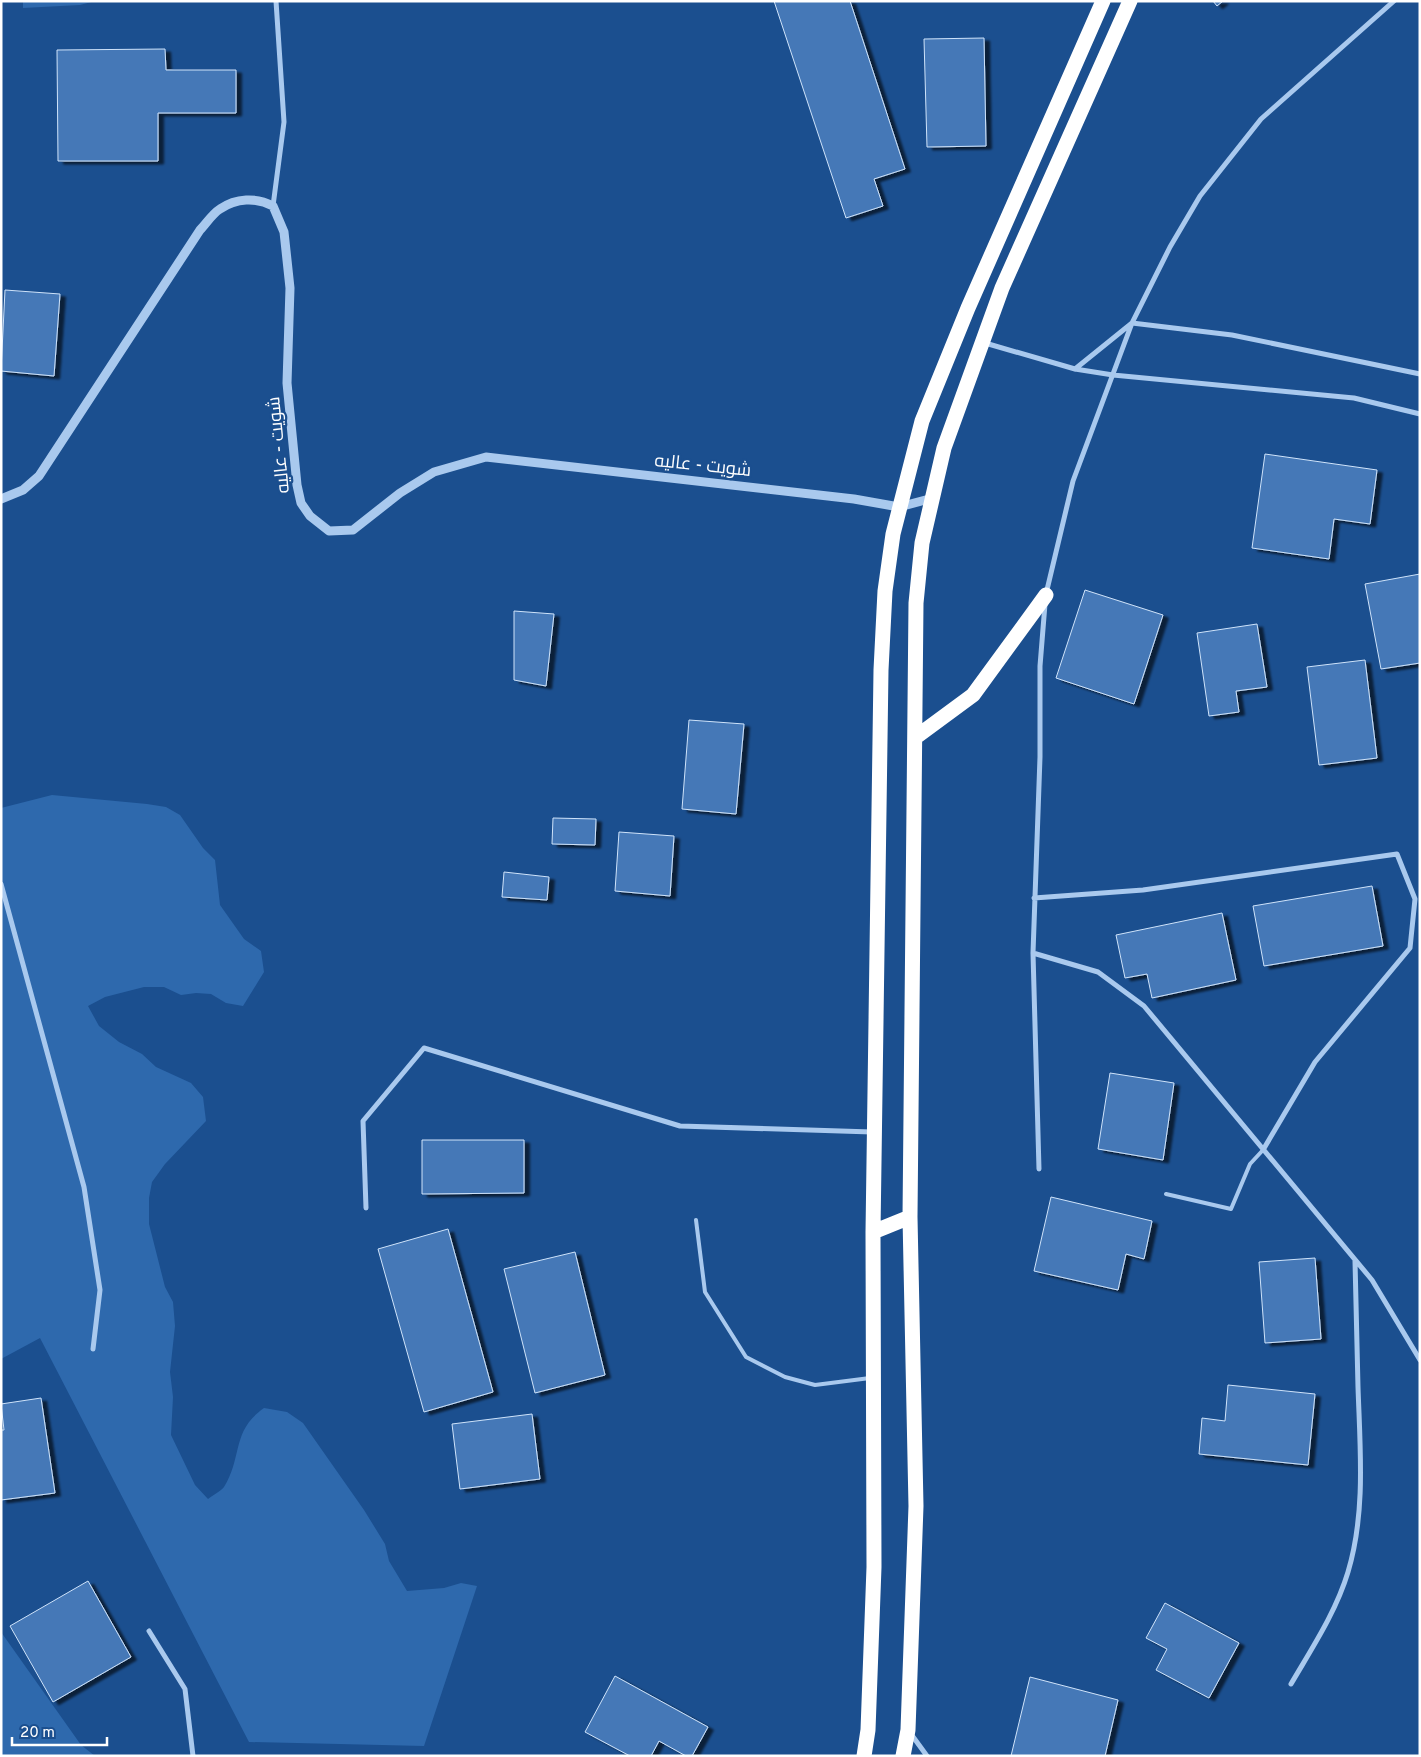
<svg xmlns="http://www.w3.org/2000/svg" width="1421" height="1757" viewBox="0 0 1421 1757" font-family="Overpass,Cairo,sans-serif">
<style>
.green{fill:#2e69ad}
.building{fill:#4478b7;stroke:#cfe3fa;filter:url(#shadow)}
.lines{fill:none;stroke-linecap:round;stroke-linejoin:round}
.service{stroke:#a9c9ee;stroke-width:4}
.minor{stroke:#a9c9ee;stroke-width:5}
.tertiary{stroke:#a9c9ee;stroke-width:9}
.motorway{stroke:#fff;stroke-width:15}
.labels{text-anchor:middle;stroke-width:4.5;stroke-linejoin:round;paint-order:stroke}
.street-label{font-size:18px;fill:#fff;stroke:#1b4f8f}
</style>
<defs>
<filter id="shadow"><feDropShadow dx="5.5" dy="3" stdDeviation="1" flood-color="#0009"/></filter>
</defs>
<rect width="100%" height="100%" fill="#1b4f8f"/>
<path class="green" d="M23 1H95L80 5 23 8Z
M52 795 147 804 166 807 180 815 203 848 215 860 220 905 244 939 261 951 264 972 243 1006 226 1003 211 994 196 993 181 995 164 987H144L105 997 88 1006 99 1026 119 1042 142 1054 156 1067 191 1083 203 1097 206 1121 165 1164 152 1182 149 1198V1224L165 1287 173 1302 175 1326 170 1372 173 1397 171 1435 195 1485 208 1499C213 1495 221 1491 224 1487 243 1456 231 1431 264 1408L287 1412 303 1423 364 1510 385 1544 389 1561 407 1591 444 1588 461 1583 477 1586 424 1746 249 1742 40 1338 1 1359V808Z
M1 1632 81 1745 95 1756H1Z"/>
<path class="building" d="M774 1H850L905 169 874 179 883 206 846 218Z
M1213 1H1223L1217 6Z
M984 38 986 146 927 147 924 39Z
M165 49 166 70H236V113H158V161H58L57 50Z
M5 290 60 294 54 376 1 371Z
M1265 454 1377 470 1370 524 1334 519 1329 559 1252 548Z
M1420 574V663L1381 669 1365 584Z
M1085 590 1163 615 1134 704 1056 678Z
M514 611 554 614 546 686 514 680Z
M1257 624 1267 687 1236 691 1239 712 1209 716 1197 633Z
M1365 660 1377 758 1319 765 1307 667Z
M689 720 744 724 736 814 682 809Z
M553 818 596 819 595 845 552 844Z
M619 832 674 836 670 896 615 891Z
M504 872 549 877 547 900 502 897Z
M1372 886 1383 946 1264 966 1253 906Z
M1222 913 1236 980 1152 998 1147 974 1125 978 1116 935Z
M1110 1073 1174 1083 1163 1160 1098 1149Z
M422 1140H524V1193L422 1194Z
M1051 1197 1152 1221 1144 1259 1126 1254 1118 1290 1034 1271Z
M448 1229 493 1392 424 1412 378 1249Z
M575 1252 605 1375 535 1393 504 1269Z
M1315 1258 1321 1339 1265 1343 1259 1262Z
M1228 1385 1315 1394 1308 1465 1199 1454 1202 1418 1225 1421Z
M41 1398 55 1493 1 1500V1430H4L1 1404Z
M532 1414 540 1479 460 1489 452 1424Z
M88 1581 131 1657 53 1702 10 1626Z
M1165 1603 1239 1643 1209 1698 1156 1670 1167 1649 1146 1638Z
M615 1676 708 1727 692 1756H686L659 1741 651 1756H630L585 1732Z
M1030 1677 1118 1700 1105 1756H1011Z"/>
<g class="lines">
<path class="service" d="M1166 1194 1231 1209 1250 1164 1263 1150
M696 1220 705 1292 746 1357 785 1377 815 1385 870 1378"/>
<path class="minor" d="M273 206 284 122 276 1
M985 343 1075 369 1113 375 1354 398 1420 414
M1075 369 1132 323 1232 335 1420 374
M1046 594 1073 481 1132 323 1170 247 1200 196 1261 119 1394 1
M1 884 84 1187 100 1290 93 1349
M1034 898 1143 890 1397 854 1415 899 1410 948 1315 1062 1263 1150
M1033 953 1098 972 1144 1006 1372 1280 1420 1360
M1039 1169 1033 953 1040 757V666L1045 604
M366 1208 363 1121 424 1048 680 1126 872 1132
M149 1631 185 1689 193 1756
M1291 1684C1312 1648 1336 1612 1348 1572 1366 1512 1360 1448 1358 1387 1357 1345 1356 1303 1355 1261
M911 1734 927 1756"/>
<path class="tertiary" d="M1 499 23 490 39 476 200 230C206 224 212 214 220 209 236 198 256 197 273 206L284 232 290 288 287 383 297 485 301 503 310 516 329 531 353 530 400 493 434 472 486 457 854 499 899 507 933 498"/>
<path class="motorway" d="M916 737 973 695 1046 595
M873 1232 910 1217
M864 1756 868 1730 874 1567 873 1232 881 670 885 591 893 534 922 421 968 308 1103 1
M903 1756 908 1730 916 1506 910 1217 916 603 922 543 944 448 1002 288 1130 1"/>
</g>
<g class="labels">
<g class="street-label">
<text transform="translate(278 445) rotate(-96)" y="6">شويت - عاليه</text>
<text transform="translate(703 465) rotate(6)" y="6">شويت - عاليه</text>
</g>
</g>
<rect width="1421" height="1757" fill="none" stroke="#ffffff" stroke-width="5"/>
<path d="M12 1737v8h95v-8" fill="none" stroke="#ffffff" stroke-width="2.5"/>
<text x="20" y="1737" font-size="15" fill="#ffffff" stroke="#1b4f8f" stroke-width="4" paint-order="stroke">20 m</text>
</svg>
